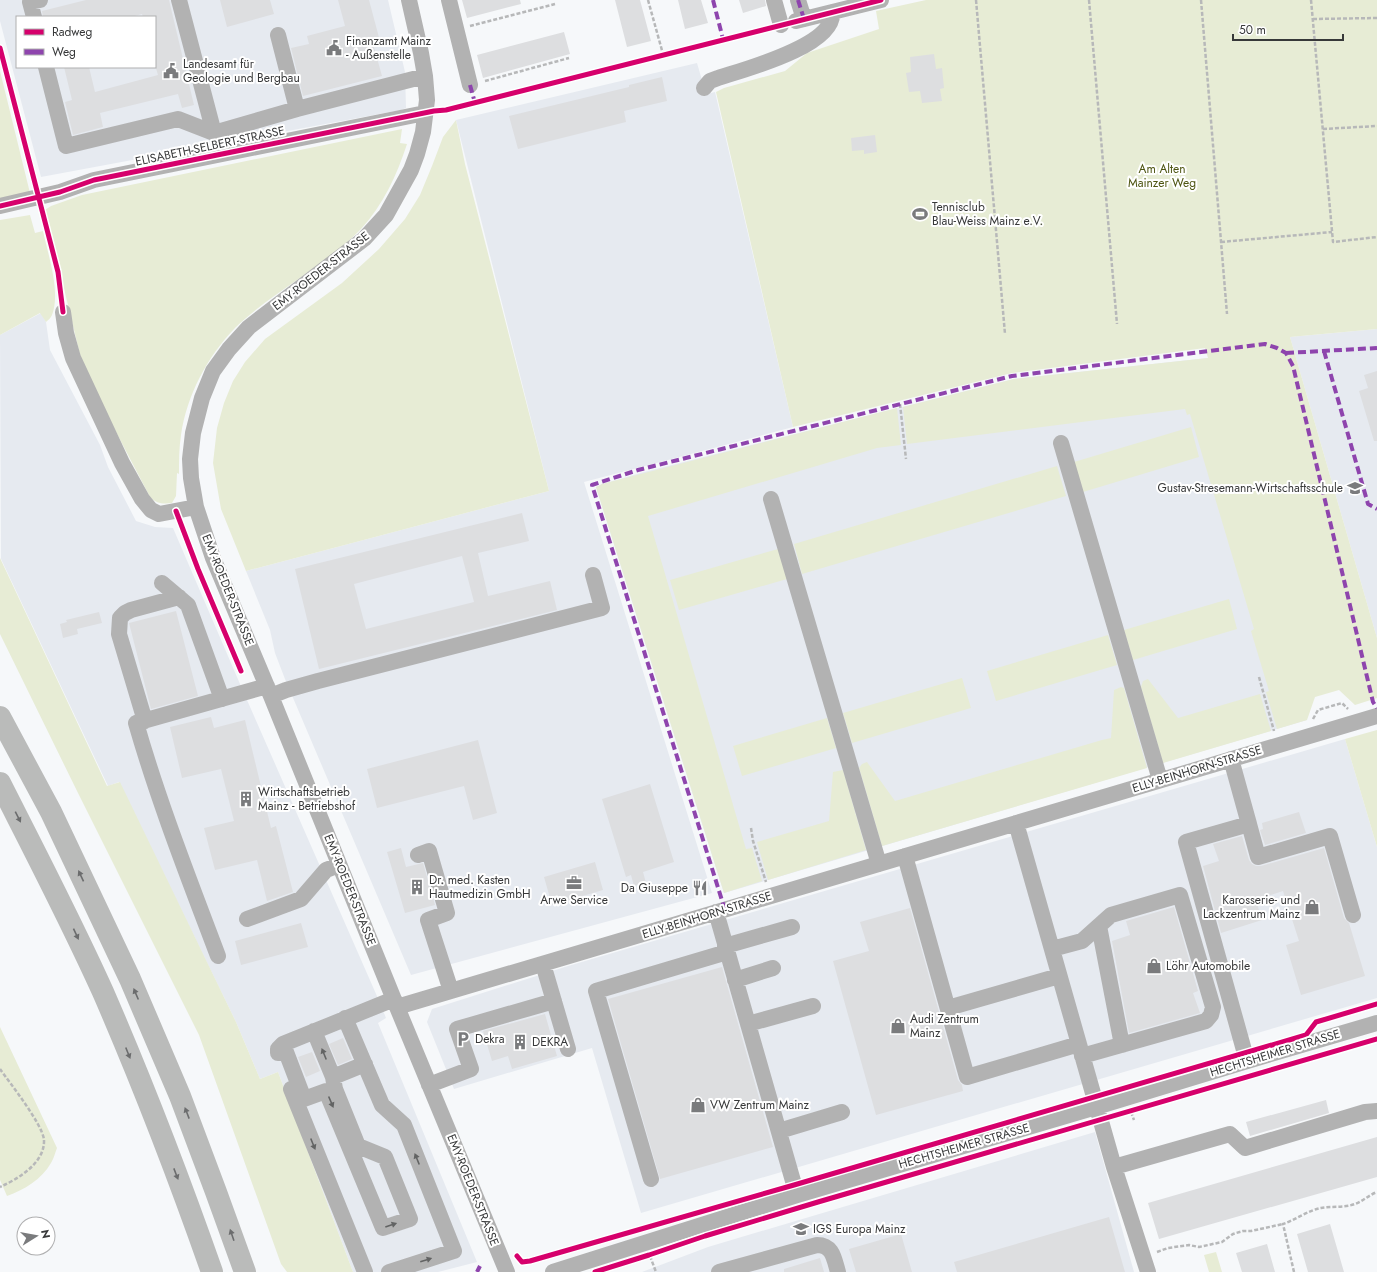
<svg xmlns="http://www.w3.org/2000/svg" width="1377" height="1272" viewBox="0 0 1377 1272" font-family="Jost,sans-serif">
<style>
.built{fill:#e6eaf0;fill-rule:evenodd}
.green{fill:#e7ecd5}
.building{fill:#dddee0;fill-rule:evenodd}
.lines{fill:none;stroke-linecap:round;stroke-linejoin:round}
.path{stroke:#b7b8b9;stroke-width:2.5;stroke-dasharray:4 2;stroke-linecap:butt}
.minor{stroke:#b2b2b2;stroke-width:16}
.highway{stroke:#babbba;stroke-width:22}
.quiet{stroke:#8e44ad;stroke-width:4;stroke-dasharray:8 4;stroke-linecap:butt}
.cycleway-casing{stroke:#fff;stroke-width:8}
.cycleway{stroke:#d6006c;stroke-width:5}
.oneway{fill:#6b6c6d}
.oneway2{fill:#626363}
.labels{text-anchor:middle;stroke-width:4;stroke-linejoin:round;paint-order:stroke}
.poi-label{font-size:12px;fill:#373839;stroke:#fff;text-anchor:start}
.street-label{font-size:12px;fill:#373839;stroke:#fff}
.park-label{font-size:12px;fill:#4e5512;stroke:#fff}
</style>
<rect width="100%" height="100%" fill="#f6f8fa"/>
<path class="built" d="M0 0H388L405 72 406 108 401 110 41 177 0 21ZM17 17H155V67H17Z
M697 63 706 94 715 92 793 427 584 482 712 893 411 975 285 679 275 653 270 630 246 571 549 491 456 120Z
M41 313 46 322 50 350 100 445 108 467 136 521 155 527 173 528 240 684 380 1003 386 1018 378 1023 477 1262 438 1272H353L278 1072 260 1079 236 1022 119 782 108 786 1 559 0 335Z
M1377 329V638L1290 337Z
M1208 358 1307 720 724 893 596 487 602 484 644 472 1014 379Z
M1345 739 1377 847V998L641 1213 592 1048 454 1089 427 1022 432 1009 568 966Z
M1095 1132 1134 1272H642L708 1247Z"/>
<path class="green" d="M926 0H1377V329L1290 337 1377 638V698L1355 705 1339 690 1315 697 1307 720 1277 729 1266 692 1269 691 1251 631 1254 629 1190 414 1187 415 1185 409 907 444 903 407 1014 379 1208 358 1205 348 1012 373 793 427 716 92 724 88 785 71 807 53 879 29 876 11Z
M0 71 30 193 0 200Z
M456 120 465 164 549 491 246 571 221 509 213 463 217 428 224 403 233 381 245 362 265 339 342 283 379 249 405 219 420 195 432 166 443 137Z
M402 129 400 143 407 144C397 175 383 205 361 229 342 249 319 264 297 280 276 295 253 310 235 328 207 357 187 395 181 435 179 448 179 461 179 474L177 473 176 496 172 503C163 504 157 504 150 497L91 384 82 363 45 210 51 206 82 195Z
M30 215 35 233 43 231C48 255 61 292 52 315 51 318 48 320 46 322L40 313 0 335V220Z
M897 408 901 445 877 448 648 516 746 849 752 848 762 881 724 893 596 487 602 484Z
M1191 427 1199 457 1083 492 1074 462Z
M1057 466 1066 496 802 574 794 544Z
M778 549 787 579 679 610 670 580Z
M0 558 107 786 120 782 236 1022 260 1079 278 1072 353 1272H287L281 1264 199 1035 78 793 0 634Z
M1229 599 1237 629 1133 660 1124 630Z
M1108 635 1117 665 996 701 987 671Z
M962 678 971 708 852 743 843 713Z
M1148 679 1178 718 1260 694 1271 731 1163 763 1141 687 1143 681Z
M1121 687 1124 688 1147 768 882 846 860 771 859 768 862 764 867 762 895 801 1102 740 1111 738 1114 690Z
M827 718 836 748 742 776 733 746Z
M1377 730V847L1345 739Z
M843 770 866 850 768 880 757 842 829 821 833 772Z
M0 1027 57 1148C55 1153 54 1158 51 1163 42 1179 24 1190 7 1196L0 1180Z
M1216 1252 1222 1272H1209L1204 1255Z"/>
<path class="building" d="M86 0H169L194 105 182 108 178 94 100 113 103 127 73 135 65 102 72 100 64 67H89L95 92 158 75 155 65V17H143L142 14 131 17H43L42 11Z
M220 0H270L274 14 227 27Z
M338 0H369L381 45 374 47 382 76 303 96 291 48 309 44 307 36 345 26Z
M462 0H520L521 4 467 18Z
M615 0H640L651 41 627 47Z
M678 0H701L708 23 685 29Z
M739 0H765L766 6 743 13Z
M564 32 570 54 483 78 477 55Z
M934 54 936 69 942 68 944 88 940 89 942 101 922 103 920 91 909 92 906 73 911 72 910 57Z
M662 77 667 101 624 111 626 122 518 149 509 116 629 87V85Z
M875 135 877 152 864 154V150L852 151 851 138Z
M1377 371V441H1374L1359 391 1368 388 1364 375Z
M522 513 529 541 478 553 488 596 550 581 557 610 319 669 295 569ZM462 556 474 602 366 629 354 584Z
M176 611 198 696 151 709 129 623Z
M99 612 102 623 77 629 78 634 63 638 60 624 67 622 66 620Z
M211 717 214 728 245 720 271 828 276 826 293 892 267 901 257 860 215 870 204 828 234 821 221 769 182 778 170 727Z
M478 740 497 813 473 820 464 786 377 808 367 769Z
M650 784 674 862 643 872 646 883 634 886 631 875 626 877 602 799Z
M1299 812 1306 833 1265 845 1260 830 1263 829 1262 823Z
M1242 836 1249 860 1252 864 1256 866H1261L1324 848 1344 918 1349 923 1365 976 1301 995 1286 945 1299 941 1283 891 1256 900 1262 920 1221 933 1203 866 1219 861 1213 844Z
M401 848 406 867 423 863 435 905 405 913 387 852Z
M595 862 603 890 552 905 544 877Z
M1174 907 1198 991 1193 993 1200 1013 1129 1033 1112 941 1130 935 1126 921Z
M910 908 958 1080 962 1085 963 1091 876 1115 833 961 869 951 860 922Z
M301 923 308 947 241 965 235 941Z
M722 967 773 1147 660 1179 608 999Z
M545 1014 557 1056 512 1069 508 1056 492 1061 483 1031Z
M343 1038 352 1059 338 1065 329 1044Z
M312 1052 320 1071 306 1077 298 1057Z
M1326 1100 1329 1113 1250 1136 1246 1122Z
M1377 1137V1177L1159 1239 1148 1203Z
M1109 1217 1125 1272H957L954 1262Z
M1330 1224 1344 1272H1308L1297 1234Z
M901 1234 912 1272H856L849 1249Z
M1267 1244 1275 1272H1242L1236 1253Z
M820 1258 824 1272H784V1269Z"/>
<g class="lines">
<path class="path" d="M648 0 663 54
M976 0 1005 334
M1089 0 1117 324
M1201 0 1227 314
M1311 0 1333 242 1377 237
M1313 19 1377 18
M470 26 555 4
M485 81 569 58
M1323 129 1377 126
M1221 242 1332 232
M900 404 906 459
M1259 677 1274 731
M1313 719 1318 710 1342 703 1348 709
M751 828 753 841 766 882
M0 1069C10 1083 43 1125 44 1140 45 1163 18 1179 0 1187
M1131 1112 1134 1120
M1157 1252 1168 1248 1189 1245 1199 1247 1222 1242 1233 1234 1243 1231H1251L1283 1224
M650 1256 656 1272
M1294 1272 1283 1224C1295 1220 1309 1210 1321 1208 1332 1206 1344 1208 1355 1204 1363 1201 1369 1195 1377 1192"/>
<path class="minor" d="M179 0 214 133
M409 0 421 53 425 76 427 100 423 132 417 154 411 170 386 215 364 239 249 327 229 349 213 371 202 398 193 433 190 459 191 478 196 507 213 558 271 696 397 1007 507 1272
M449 0 470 85
M774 0 781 25
M798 0 804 19
M34 17 30 2 40 0
M796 21 881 0
M278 35 297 109
M46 67 66 146 178 119 214 133 297 109 425 76
M704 88 710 81 718 78C742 70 836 46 832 12
M0 206 60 192 94 180 425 113
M63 312 66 333 73 358 122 463 142 499 151 510 159 514 196 507
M1061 443 1160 780
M771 499 879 864
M162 583 188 605 222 699
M271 696 286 690 318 681 602 608 593 575
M145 721 119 634 120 618 125 613 131 610 179 597
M1231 759 1249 824 1186 842 1247 1061
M1016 823 1114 1167 1148 1272
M1249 824 1258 857 1330 836 1353 915
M418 855 429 851 447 913 428 920 451 991
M905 856 967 1077 1079 1044
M716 912 797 1195
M247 919 301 899 326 870 339 865
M1099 926 1122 1045
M725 946 792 927
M1052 949 1082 941 1111 915 1180 895 1213 1007 1211 1015 1206 1021 1082 1056
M218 956C189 879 159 803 136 723L267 686
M543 964 568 1049
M735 980 773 968
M397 1007 1377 716
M948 1008 1059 976
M345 1018 382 1105 404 1125 454 1251 389 1272
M748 1024 813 1006
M283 1044 304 1099 326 1091 383 1228 410 1219 385 1157 358 1146 335 1089 333 1077 314 1031
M278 1053V1049L283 1044 394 999
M333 1077 365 1064
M429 1085 471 1069 457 1029 554 1001
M291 1089 365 1272
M779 1131 842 1112
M1114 1167 1230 1134 1245 1148 1365 1112 1377 1111
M651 1179 596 991 727 952
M553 1272 797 1195 1096 1107 1247 1061 1377 1023
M719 1272 817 1245C833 1245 834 1259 838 1272"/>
<path class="highway" d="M0 717 51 812 130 979 180 1096 216 1192 245 1272
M0 783C35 852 71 921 103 992 143 1084 179 1178 212 1272"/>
<path class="quiet" d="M713 0 723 39
M798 0 804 19
M470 85 475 103
M1324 351 1368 504 1377 509
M1286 353 1377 348
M725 910 592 485 638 470 1012 376 1265 344 1277 348 1286 353 1293 366 1373 702 1377 708
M477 1272 480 1266"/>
<defs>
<path id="cycleway" d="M0 48 58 272 63 312
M0 206 60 192 94 180 434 111 446 110 881 0
M176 511 198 569 241 671
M517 1256 522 1262 530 1261 794 1185 1306 1035 1316 1022 1377 1004
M595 1272 649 1255 705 1236 818 1202 1377 1039"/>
</defs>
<use href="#cycleway" class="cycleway-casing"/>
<use href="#cycleway" class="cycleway"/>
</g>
<defs><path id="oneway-solid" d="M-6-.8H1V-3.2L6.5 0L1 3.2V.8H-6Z"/></defs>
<g class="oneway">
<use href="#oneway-solid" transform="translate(18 817) rotate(63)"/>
<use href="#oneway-solid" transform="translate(81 876) rotate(-115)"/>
<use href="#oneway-solid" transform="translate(76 934) rotate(65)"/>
<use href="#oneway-solid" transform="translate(136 994) rotate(-113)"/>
<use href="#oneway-solid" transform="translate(128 1053) rotate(68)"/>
<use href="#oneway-solid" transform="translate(187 1113) rotate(-111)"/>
<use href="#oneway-solid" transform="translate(176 1174) rotate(69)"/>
<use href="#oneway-solid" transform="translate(232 1235) rotate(-109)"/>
</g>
<g class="oneway2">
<use href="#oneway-solid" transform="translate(324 1054) rotate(-112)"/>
<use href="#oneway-solid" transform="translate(331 1102) rotate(67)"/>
<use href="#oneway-solid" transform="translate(313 1144) rotate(68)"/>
<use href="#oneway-solid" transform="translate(417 1159) rotate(-112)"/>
<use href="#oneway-solid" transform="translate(391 1225) rotate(-19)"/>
<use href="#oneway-solid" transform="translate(426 1260) rotate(-17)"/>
</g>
<defs>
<symbol id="civic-bare" viewBox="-9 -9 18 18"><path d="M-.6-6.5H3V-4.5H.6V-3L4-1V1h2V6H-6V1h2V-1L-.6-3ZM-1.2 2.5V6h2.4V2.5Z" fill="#7a7b7d" stroke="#fff" stroke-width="2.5" paint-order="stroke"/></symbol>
<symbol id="stadium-bare" viewBox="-9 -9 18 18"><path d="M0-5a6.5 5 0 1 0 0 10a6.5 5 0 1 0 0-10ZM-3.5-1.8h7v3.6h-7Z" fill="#7a7b7d" stroke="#fff" stroke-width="2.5" paint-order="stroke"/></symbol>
<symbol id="school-bare" viewBox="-9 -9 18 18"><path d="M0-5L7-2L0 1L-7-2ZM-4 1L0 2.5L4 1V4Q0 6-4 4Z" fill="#7a7b7d" stroke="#fff" stroke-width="2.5" paint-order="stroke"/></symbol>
<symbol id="building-bare" viewBox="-9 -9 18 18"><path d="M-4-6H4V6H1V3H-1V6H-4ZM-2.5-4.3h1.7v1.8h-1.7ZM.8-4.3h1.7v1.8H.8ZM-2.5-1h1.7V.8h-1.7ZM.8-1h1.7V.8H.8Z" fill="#7a7b7d" stroke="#fff" stroke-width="2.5" paint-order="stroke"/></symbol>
<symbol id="office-bare" viewBox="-9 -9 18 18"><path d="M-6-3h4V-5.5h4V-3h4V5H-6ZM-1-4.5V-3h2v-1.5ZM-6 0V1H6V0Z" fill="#7a7b7d" stroke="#fff" stroke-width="2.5" paint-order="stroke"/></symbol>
<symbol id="restaurant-bare" viewBox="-9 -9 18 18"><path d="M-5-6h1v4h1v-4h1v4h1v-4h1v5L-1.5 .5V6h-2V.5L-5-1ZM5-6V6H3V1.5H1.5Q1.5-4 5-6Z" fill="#7a7b7d" stroke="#fff" stroke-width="2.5" paint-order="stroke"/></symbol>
<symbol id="shop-bare" viewBox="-9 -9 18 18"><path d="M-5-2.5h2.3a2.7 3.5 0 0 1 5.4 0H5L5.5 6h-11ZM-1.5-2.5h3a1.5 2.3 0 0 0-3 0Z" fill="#7a7b7d" stroke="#fff" stroke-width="2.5" paint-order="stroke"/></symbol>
<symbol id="parking-bare" viewBox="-9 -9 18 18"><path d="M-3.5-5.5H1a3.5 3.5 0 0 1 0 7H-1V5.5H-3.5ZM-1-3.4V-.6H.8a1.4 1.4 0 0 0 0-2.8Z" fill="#7a7b7d" stroke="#fff" stroke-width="2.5" paint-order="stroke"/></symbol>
</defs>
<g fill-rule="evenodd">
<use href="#civic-bare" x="323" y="37" width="22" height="22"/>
<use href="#civic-bare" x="160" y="60" width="22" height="22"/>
<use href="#stadium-bare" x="909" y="203" width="22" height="22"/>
<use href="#school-bare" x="1344" y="477" width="22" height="22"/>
<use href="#building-bare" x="235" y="788" width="22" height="22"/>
<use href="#office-bare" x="563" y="872" width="22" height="22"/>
<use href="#building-bare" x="406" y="876" width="22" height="22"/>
<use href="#restaurant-bare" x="689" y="877" width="22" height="22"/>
<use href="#shop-bare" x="1301" y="896" width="22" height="22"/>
<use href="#shop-bare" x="1143" y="955" width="22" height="22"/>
<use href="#shop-bare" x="887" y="1015" width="22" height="22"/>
<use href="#parking-bare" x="452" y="1028" width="22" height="22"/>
<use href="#building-bare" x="509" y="1031" width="22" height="22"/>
<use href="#shop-bare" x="687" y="1094" width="22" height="22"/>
<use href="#school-bare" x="790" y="1218" width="22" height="22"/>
</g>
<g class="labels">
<g class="poi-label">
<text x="346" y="45">Finanzamt Mainz<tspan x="346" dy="14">- Außenstelle</tspan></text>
<text x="183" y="68">Landesamt für<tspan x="183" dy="14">Geologie und Bergbau</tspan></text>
<text x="932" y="211">Tennisclub<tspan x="932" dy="14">Blau-Weiss Mainz e.V.</tspan></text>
<text x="1343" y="492" text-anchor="end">Gustav-Stresemann-Wirtschaftsschule</text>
<text x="258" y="796">Wirtschaftsbetrieb<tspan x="258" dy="14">Mainz - Betriebshof</tspan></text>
<text x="429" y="884">Dr. med. Kasten<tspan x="429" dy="14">Hautmedizin GmbH</tspan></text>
<text x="688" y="892" text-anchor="end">Da Giuseppe</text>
<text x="574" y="904" text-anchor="middle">Arwe Service</text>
<text x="1300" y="904" text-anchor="end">Karosserie- und<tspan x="1300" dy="14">Lackzentrum Mainz</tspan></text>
<text x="1166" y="970">Löhr Automobile</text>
<text x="910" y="1023">Audi Zentrum<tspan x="910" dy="14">Mainz</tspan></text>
<text x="475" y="1043">Dekra</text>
<text x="532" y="1046">DEKRA</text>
<text x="710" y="1109">VW Zentrum Mainz</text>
<text x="813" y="1233">IGS Europa Mainz</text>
</g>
<g class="street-label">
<text transform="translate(210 146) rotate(-12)" y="4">ELISABETH-SELBERT-STRASSE</text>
<text transform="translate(321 271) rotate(-38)" y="4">EMY-ROEDER-STRASSE</text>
<text transform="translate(228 590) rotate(68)" y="4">EMY-ROEDER-STRASSE</text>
<text transform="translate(1197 769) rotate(-17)" y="4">ELLY-BEINHORN-STRASSE</text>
<text transform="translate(350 890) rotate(68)" y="4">EMY-ROEDER-STRASSE</text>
<text transform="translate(707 915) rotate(-17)" y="4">ELLY-BEINHORN-STRASSE</text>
<text transform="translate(1275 1053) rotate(-17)" y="4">HECHTSHEIMER STRASSE</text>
<text transform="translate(964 1146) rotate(-16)" y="4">HECHTSHEIMER STRASSE</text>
<text transform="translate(473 1190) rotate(68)" y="4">EMY-ROEDER-STRASSE</text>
</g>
<g class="park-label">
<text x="1162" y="173">Am Alten<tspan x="1162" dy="14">Mainzer Weg</tspan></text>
</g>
</g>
<rect x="16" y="16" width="140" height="52" fill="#ffffff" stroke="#afafb0"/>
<rect x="24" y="29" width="20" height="6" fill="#d6006c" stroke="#afafb0"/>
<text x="52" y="36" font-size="12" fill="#373839">Radweg</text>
<rect x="24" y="49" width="20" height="6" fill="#8e44ad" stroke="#afafb0"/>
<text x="52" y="56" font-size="12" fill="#373839">Weg</text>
<g transform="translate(36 1236) rotate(79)"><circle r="19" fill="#ffffff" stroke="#afafb0"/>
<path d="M0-3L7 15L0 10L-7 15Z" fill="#7a7b7d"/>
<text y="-6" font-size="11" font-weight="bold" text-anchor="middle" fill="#373839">N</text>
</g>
<path d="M1233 34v6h110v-6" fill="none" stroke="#373839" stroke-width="2"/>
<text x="1239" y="34" font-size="12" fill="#373839" stroke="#ffffff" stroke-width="3" paint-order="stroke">50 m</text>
</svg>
